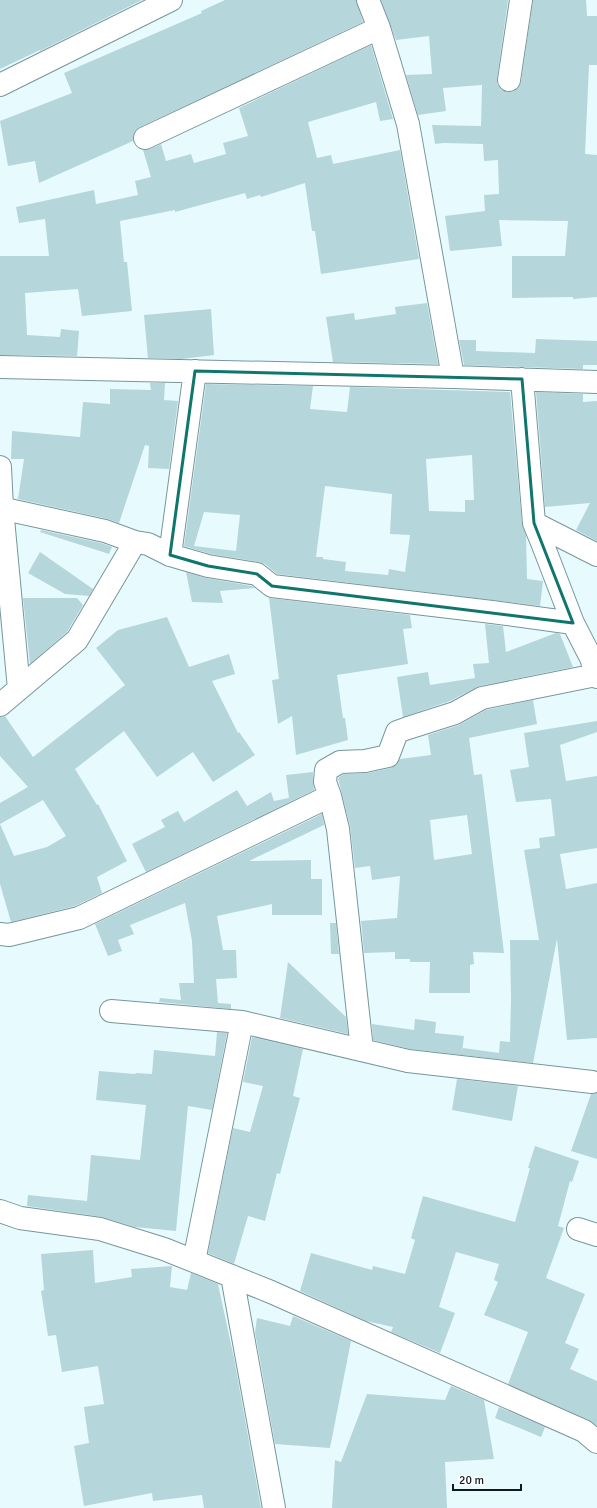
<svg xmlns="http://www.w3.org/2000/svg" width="597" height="1508" viewBox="0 0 597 1508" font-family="Signika,sans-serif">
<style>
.building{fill:#b5d6db;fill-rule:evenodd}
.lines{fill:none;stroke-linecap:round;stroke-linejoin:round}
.minor-casing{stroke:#77969b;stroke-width:24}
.minor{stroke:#fff;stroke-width:22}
.marked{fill:none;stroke:#0f766e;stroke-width:3;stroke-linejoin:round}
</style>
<rect width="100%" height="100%" fill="#e7fbfe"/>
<path class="building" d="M0 0H142L40 51V50L0 69Z
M225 0H356L363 22 140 127 135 131 133 137V141L39 183 35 161 8 166 0 121 72 93 64 73 202 13 201 11Z
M381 0H508L497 79V84L501 90 508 92H513L518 88 521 82 533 0H586L587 16H597V65H589L585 154 597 155V297L573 299V297L512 298V256H565L568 221 499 220 502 246 450 251 445 216 485 211 484 195 499 194 498 160 484 161 483 144 444 143 435 144 432 125 481 126 482 85 443 88 446 111 418 115 406 75 432 74 429 36 396 40Z
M371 45 393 119 380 121 376 102 308 122 317 158 331 155 333 164 400 150 419 259 321 274 315 231H312L305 183 261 197 260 195 247 199 245 193 175 212V210L120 221 124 262H127L132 311 82 316 78 289 25 293 27 335 60 337 61 329 79 331 77 356 0 355V256H49L45 219 19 223 16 207 94 190 96 204 138 195 135 181 151 177 143 150 150 149 161 144 166 161 191 154 194 163 226 154 223 143 248 136 239 108Z
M427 303 438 364 333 362 326 317 354 313 355 320 396 314 395 307Z
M211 309 214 355 182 359 148 358 144 315Z
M536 339 597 341V365H583V369L464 365 459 340H476V351L535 353Z
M150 383H165L164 400 178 401 169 469 148 468 149 446 145 445 119 523 108 519 18 499 24 459H11L12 431 80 437 83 402 110 404V389L151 390Z
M206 384 313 386 310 409 347 412 350 387 510 392 522 524 526 535 527 579 543 581 540 606 277 574 265 564 259 562 211 554 184 546ZM472 455 474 500H465V512L429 511 426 459ZM325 486 392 494 390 534 410 535 405 572 389 569 388 575 345 571 346 562 323 559V557H316ZM204 512 240 515 236 551 194 546Z
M536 392 583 394V402L597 401V541L576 530 590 503 545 507Z
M41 530 101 543 112 547 109 554 40 532Z
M40 552 93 589 89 596 65 594 28 573Z
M186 572 206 578 252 586 255 588 220 591 223 603 192 602Z
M23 598H77L83 605 67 632 30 664Z
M269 598 410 615 412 628 403 629 408 664 337 675 343 718H345L348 740 296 755 292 716 278 724 272 680 279 679Z
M167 617 189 667 229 654 235 674 212 681 238 733 239 732 255 755 213 782 193 752 157 777 124 731 75 769 97 805 98 804 127 861 97 877 102 893 75 906 11 922 0 884V803L28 787 0 756V717L5 716 33 757 125 685 96 648 118 630ZM43 800 66 836 47 847 14 856 0 824Z
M485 624 503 626 506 652 556 633 560 634 573 667 479 686 450 701 403 717 397 677 428 672 430 685 475 678 473 664 489 663Z
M533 700 537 724 469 738 474 775 482 774 504 953 473 952 474 964 470 965V993H429L430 962H410V959H395V952L364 953 361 921 397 918 400 876 372 880 370 866 355 868 350 826 338 778 344 774 368 773 391 768 396 765 400 759 431 755 428 735 459 725 486 710ZM467 815 472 854 434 860 430 820Z
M597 721V732L560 745 566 781 597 776V848L560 854 566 889 597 883V1038L567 1040 557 939 533 1063 410 1049 373 1040 372 1024 414 1030 415 1019 436 1022 435 1033 464 1036 462 1053 463 1048 499 1053 500 1041 510 1042 511 999 510 940H539L524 850 540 848 539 838 555 836 551 799 516 802 510 770 529 767 524 733Z
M313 772V781L314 790 146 872 132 844 165 827 161 820 178 811 184 822 237 790 247 806 271 792 274 801 289 798 286 775Z
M322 814 324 825 249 861 311 860V879H322V915H272V904L217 916 223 950H236L237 978 216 979 218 1003 231 1004V1009L159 1002 160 998 181 1000 179 983H194L192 941 185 903 130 925 134 934 118 940 122 951 108 956 95 924Z
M330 923H336L339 954H331Z
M288 962 346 1017 348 1034 280 1018Z
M217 1032 227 1033 212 1110 188 1106 176 1231 135 1227 102 1217 27 1206 28 1195 87 1201 91 1155 140 1160 146 1105 96 1100 99 1071 135 1074 136 1073 152 1074 154 1050 215 1056Z
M252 1037 303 1049 293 1096 300 1098 280 1174 277 1173 265 1221 248 1216 234 1264 208 1253 233 1128 250 1132 263 1086 243 1082Z
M457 1079 518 1086 512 1121 452 1110Z
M597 1093V1159L571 1151 591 1094Z
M535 1146 579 1161 572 1182 570 1181 558 1226 564 1228 546 1278 585 1294 565 1343 579 1349 570 1369 597 1381V1426L589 1420 508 1384 528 1332 484 1315 498 1282 494 1280 499 1264 456 1252 439 1307 455 1313 440 1353 391 1332 393 1327 366 1321 300 1291 311 1253 372 1270 373 1266 405 1274 415 1240 411 1238 423 1196 515 1222 530 1168H528Z
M93 1250 95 1283 132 1277 131 1269 172 1266 170 1287 187 1290 191 1273 218 1284 234 1358 261 1508H204L202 1495 153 1501 152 1493 84 1506 74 1446 89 1443 84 1407 104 1404 98 1366 62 1372 56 1335 48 1336 41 1291 44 1290 41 1254Z
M293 1316 351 1341 330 1448 275 1444 255 1332 257 1318 290 1326Z
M451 1386 484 1400 494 1459 445 1462 447 1508H332L335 1460 341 1462 367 1394 445 1400Z
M499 1407 545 1427 541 1437 495 1418Z"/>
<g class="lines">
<defs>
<path id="minor" d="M368 0 379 28 408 124 453 377
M509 80 521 0
M0 85 171 0
M145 138 379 28
M0 367 453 377 597 382
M522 379 534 523 543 545 573 623 591 658 597 677
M0 467 2 508 19 689
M0 508 105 531 135 542 148 544 170 555 208 566 257 574 272 586 492 612 573 623
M534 523 597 555
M170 555 195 371
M0 705 77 640 135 542
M0 934 9 935 79 918 330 796
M111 1011 242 1022 408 1061 592 1082
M362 1050 338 829 330 796 325 782 326 770 340 762 365 761 388 756 397 732 408 728 455 713 482 698 596 675
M0 1211 20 1218 100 1229 164 1249 271 1292 584 1431 597 1442
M578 1229 597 1235
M194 1261 242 1022
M232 1276 274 1508"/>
</defs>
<use href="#minor" class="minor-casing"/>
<use href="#minor" class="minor"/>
</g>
<path class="marked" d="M195 371 522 379 534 523 573 623 272 586 257 574 208 566 170 555Z"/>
<path d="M453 1484v6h68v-6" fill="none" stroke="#0e1b1c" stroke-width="2"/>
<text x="459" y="1484" font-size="12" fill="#0e1b1c" stroke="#ffffff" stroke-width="3" paint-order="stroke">20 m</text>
</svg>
